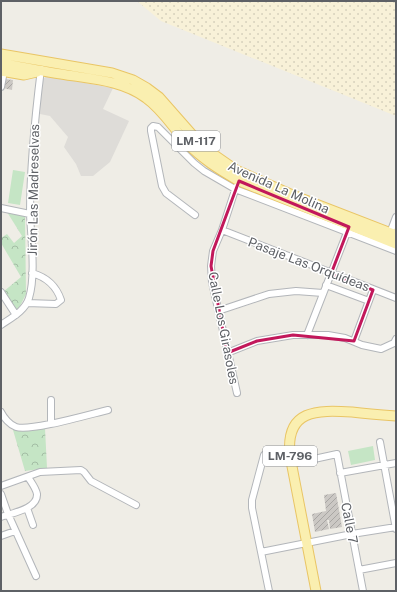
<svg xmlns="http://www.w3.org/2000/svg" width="397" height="592" viewBox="0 0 397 592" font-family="'Public Sans',sans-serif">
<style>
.industrial{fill:#dedcd8}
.grass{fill:#c5e5c5}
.forest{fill:url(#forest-crowns)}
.sand{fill:url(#sand-dots)}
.building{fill:url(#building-hatch)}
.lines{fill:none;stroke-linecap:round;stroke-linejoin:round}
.street-casing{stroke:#b3b6ba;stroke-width:8}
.primary-casing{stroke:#e9c565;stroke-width:11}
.street{stroke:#fff;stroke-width:6}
.primary{stroke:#faefb0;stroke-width:9}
.marked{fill:none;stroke:#c2185b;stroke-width:3;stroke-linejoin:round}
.labels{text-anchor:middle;stroke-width:3;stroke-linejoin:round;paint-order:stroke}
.shield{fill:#fff;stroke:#8e9094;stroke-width:1}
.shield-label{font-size:12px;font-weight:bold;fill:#5e6166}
.street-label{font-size:13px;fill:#5e6166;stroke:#fff}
</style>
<defs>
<pattern id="forest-crowns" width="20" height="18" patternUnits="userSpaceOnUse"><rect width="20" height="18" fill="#c5e5c5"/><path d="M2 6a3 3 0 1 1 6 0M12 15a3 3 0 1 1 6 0" fill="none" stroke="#a3bda4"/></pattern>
<pattern id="sand-dots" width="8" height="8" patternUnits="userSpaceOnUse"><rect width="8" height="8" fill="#f8f1d8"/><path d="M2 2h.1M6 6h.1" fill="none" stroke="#d7d1bc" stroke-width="1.8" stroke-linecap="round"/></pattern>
<pattern id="building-hatch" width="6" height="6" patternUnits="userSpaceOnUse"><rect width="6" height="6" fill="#cbc8c4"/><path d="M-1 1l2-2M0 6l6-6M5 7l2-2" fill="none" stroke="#a8a6a3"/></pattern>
</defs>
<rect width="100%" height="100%" fill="#efede6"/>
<path class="industrial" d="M47 76 113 88 103 109 129 121 110 162 93 176H81L76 164 64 147 68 137 50 116 40 114 42 80Z"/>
<path class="grass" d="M13 170 25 172 20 205 8 203Z
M373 446 375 460 351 465 348 451Z"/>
<path class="forest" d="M7 212 25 215 26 294 20 306 15 312 3 292 21 277 1 243V238L7 234 14 243 22 236Z
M45 428 47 468 25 471 13 430Z"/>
<path class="sand" d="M137 1H396V116L161 21Z"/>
<path class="building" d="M5 79 13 80 12 90 3 88Z
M336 493 342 527 330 529 329 520H327L329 529 315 532 312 514 326 511 324 495Z"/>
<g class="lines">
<defs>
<path id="street" d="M1 87 4 71
M236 187 222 230 213 251 211 266 212 282 237 393
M1 208 30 214
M195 215 166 193 162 186 151 131V128L153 126 158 127 194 163 204 171 235 189 396 251
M222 230 396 298
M390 233 396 217
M326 285 369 301
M1 292 16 315
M27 303 56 304 61 300C56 285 46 277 32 273
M218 311 269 294 296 291 323 293
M1 325C11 318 25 311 29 298 36 275 31 238 30 214 30 165 35 117 41 69
M307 335 348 230
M354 341 373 290
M227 353 257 341 293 335H328L345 338 362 345 381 349 394 343 396 339
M51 400V424
M1 412C4 418 10 425 16 427 30 432 91 414 108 410
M380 442 396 529
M264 455 252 500V508L269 591
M291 464 337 454 363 591
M340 473 396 463
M1 486 40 472 81 470 84 472 91 481 136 505
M1 494 8 514 36 576
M27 508 33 525
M1 517C12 513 38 509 37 494 36 488 31 482 28 477
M1 536 15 531
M261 552 352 534 396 527
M359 570 396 563"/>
<path id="primary" d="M1 54 112 73 133 80 147 88 159 97 203 147 236 170 295 196 396 235
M1 63C21 67 41 71 61 74 90 79 122 80 146 98 163 110 173 128 187 143 202 159 220 170 239 181L396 244
M1 71 24 75 37 72
M316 591 290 456C285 409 317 410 352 412 367 414 381 415 396 416"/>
</defs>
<use href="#street" class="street-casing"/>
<use href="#primary" class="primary-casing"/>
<use href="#street" class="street"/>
<use href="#primary" class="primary"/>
</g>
<path class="marked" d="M239 181 349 227 331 274 373 290 354 341 293 335 257 341 227 353 211 266 213 251Z"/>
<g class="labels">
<g class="shield">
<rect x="172" y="131" width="48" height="20" rx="3"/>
<rect x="263" y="446" width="54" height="20" rx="3"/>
</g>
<g class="shield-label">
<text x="196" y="145">LM-117</text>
<text x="290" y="460">LM-796</text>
</g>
<g class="street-label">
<text transform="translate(279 187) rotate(24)" y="5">Avenida La Molina</text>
<text transform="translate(33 190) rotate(-89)" y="5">Jirón Las Madreselvas</text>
<text transform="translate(309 264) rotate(21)" y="5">Pasaje Las Orquídeas</text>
<text transform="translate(224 328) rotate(79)" y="5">Calle Los Girasoles</text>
<text transform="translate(350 523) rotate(79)" y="5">Calle 7</text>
</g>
</g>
<rect width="397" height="592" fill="none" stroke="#5e6166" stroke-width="4"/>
</svg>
